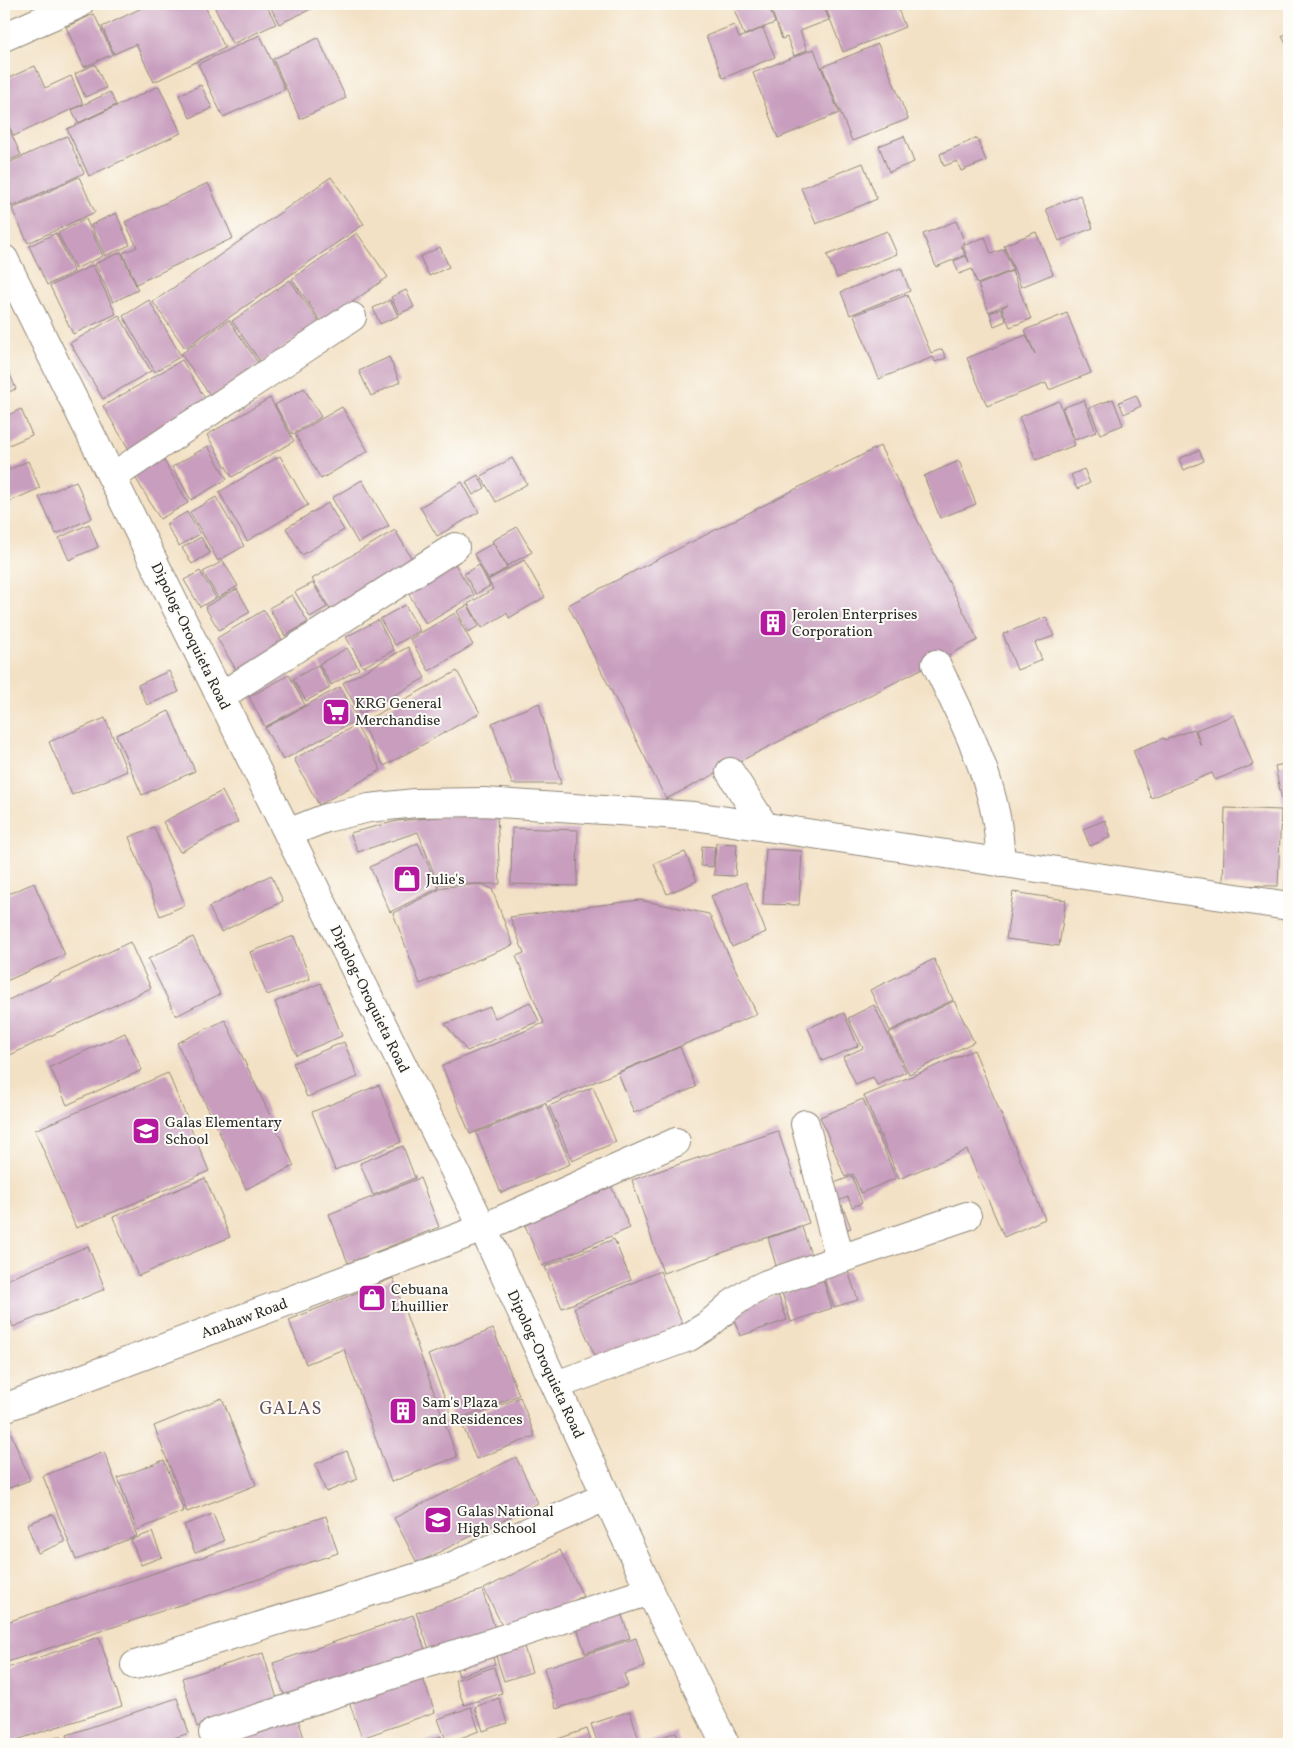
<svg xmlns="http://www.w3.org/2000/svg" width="1293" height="1748" viewBox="0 0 1293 1748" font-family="Vollkorn,serif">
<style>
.building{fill:#c89dbe}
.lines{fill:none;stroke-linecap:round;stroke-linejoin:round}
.minor-casing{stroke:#8f8678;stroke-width:30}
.major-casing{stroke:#8f8678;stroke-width:30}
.minor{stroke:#fff;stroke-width:28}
.major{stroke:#fff;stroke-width:28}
.labels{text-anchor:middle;stroke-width:4;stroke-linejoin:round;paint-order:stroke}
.poi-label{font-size:15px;fill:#2b2b2b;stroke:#fdfcf7;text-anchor:start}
.street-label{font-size:15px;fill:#2b2b2b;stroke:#fdfcf7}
.quarter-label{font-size:18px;letter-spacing:1px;fill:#62535e;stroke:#fdfcf7}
</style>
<rect width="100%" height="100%" fill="#fdfcf7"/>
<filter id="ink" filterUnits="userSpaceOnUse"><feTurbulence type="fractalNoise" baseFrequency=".02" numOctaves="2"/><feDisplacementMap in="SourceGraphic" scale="10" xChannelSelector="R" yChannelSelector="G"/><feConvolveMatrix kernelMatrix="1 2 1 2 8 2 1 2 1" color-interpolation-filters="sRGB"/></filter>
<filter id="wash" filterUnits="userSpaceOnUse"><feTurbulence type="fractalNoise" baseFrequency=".0096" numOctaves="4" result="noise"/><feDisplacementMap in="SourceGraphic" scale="20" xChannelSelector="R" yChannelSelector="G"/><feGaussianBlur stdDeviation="1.12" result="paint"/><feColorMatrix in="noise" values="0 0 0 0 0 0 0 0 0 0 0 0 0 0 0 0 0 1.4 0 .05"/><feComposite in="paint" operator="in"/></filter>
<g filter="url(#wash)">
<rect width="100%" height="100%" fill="#f3e1c5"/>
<g id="blocks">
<path class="building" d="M150 4H204L225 48 154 82 136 44 114 54 102 27Z
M213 4H266L276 24 232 44Z
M269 4H322L279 24Z
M732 4H768L775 23 744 35Z
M769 4H823L829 20 800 31 807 50 794 56 787 37 782 39Z
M829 4H896L905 27 843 52 825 6Z
M94 14 113 54 84 67 66 27Z
M734 25 739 38 763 28 775 57 723 78 706 36Z
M1289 33V50L1282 36Z
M260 35 285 89 223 117 198 64Z
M318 38 346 98 300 119 273 59Z
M878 44 908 119 852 141 822 67Z
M814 49 839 113 778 138 753 73Z
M95 64 106 88 85 97 75 74Z
M35 66 45 88 71 76 83 104 14 136 4 115V80Z
M201 85 212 108 190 118 179 95Z
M159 86 181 133 89 176 67 129Z
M110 92 116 105 78 123 72 110Z
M4 118 21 155 4 163Z
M67 136 84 173 12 207 4 189V165Z
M904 136 914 162 889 172 879 146Z
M977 138 986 161 961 171 957 161 944 166 940 154Z
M863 163 877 199 816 224 801 188Z
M79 177 95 212 28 243 12 209Z
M331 177 364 224 185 348 153 302Z
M208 183 233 238 136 284 123 253 137 247 125 222Z
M1080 195 1093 228 1059 241 1046 209Z
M116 213 130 245 105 256 91 225Z
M86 219 103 256 75 269 58 233Z
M956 221 965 243 961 245 965 255 936 267 923 234Z
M887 231 897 254 837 278 827 255Z
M1036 232 1053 274 1021 287 1004 245Z
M56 233 74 272 47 285 29 246Z
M357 233 388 277 322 323 292 279Z
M985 237 991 254 1004 249 1013 270 977 284 972 269 959 274 954 261 966 256 969 262 963 246Z
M440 247 449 267 429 276 420 257Z
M121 252 138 290 113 302 95 264Z
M93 265 116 314 73 334 50 286Z
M901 268 910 291 850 315 841 292Z
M1012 271 1031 319 1010 327 1002 308 1008 304 989 312 978 285Z
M290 280 319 322 261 363 232 321Z
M406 290 414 307 399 314 391 297Z
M907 295 931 353 942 349 946 358 935 362 933 357 879 379 854 315Z
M149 300 181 356 155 372 123 316Z
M390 300 398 316 380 324 373 308Z
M1001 309 1006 321 994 326 990 313Z
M1067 313 1091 373 1049 390 1046 383 987 406 967 358 1026 335 1035 354 1025 330Z
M119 315 151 371 103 399 70 343Z
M229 320 259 364 212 398 181 354Z
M389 357 400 382 371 396 359 371Z
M4 360 16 389 4 394Z
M182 360 210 407 131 453 103 406Z
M304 388 321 417 292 434 275 405Z
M1136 395 1141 406 1124 414 1119 402Z
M270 398 294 441 232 477 207 435Z
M1113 399 1123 425 1100 434 1089 408Z
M1084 400 1096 432 1075 440 1062 408Z
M1059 401 1075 445 1036 460 1019 417Z
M342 407 368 451 321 479 295 434Z
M21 409 32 435 9 445 4 434V417Z
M208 446 227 479 191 500 172 467Z
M880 446 978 640 666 799 568 605Z
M1199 450 1204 461 1184 470 1179 459Z
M161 455 188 503 160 519 132 472Z
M280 456 308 505 247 541 219 492Z
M512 458 527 484 496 502 481 476Z
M28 461 40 488 4 504V472Z
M959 461 976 504 940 518 924 476Z
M1084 469 1090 483 1077 489 1071 475Z
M478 475 485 488 473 495 466 482Z
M362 480 389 526 358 543 332 498Z
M76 481 92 518 56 534 39 497Z
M462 482 479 512 437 536 420 507Z
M216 497 244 546 218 561 190 512Z
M328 503 344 530 302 555 286 528Z
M187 512 200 534 179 546 166 524Z
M89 524 98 547 69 560 59 538Z
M517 527 532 552 507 566 492 541Z
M395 530 415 564 332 613 312 579Z
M201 537 210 553 192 564 182 548Z
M493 543 507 568 488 579 474 554Z
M524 560 545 597 509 618 507 613 482 628 468 604 493 589 488 580Z
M223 561 238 586 218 598 203 572Z
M455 564 474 595 426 624 408 592Z
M479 565 490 586 476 594 464 574Z
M200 571 216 598 200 607 184 580Z
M313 583 327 607 310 617 295 592Z
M237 589 250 612 219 630 205 607Z
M292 595 308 622 285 636 269 608Z
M405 605 420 631 395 645 380 619Z
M468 605 479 626 468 632 457 611Z
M264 610 285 645 238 673 217 638Z
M455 613 473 645 429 671 410 639Z
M1046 617 1054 636 1035 643 1042 660 1017 670 1003 634Z
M378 620 394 650 363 667 346 637Z
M408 647 425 678 360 714 343 683Z
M347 648 359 669 331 685 319 664Z
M318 665 330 688 306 701 293 679Z
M169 671 179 692 147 705 138 685Z
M457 671 480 713 384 766 361 723Z
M289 675 305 705 265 727 249 697Z
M340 687 358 719 283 760 265 728Z
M539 703 561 784H512L492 723Z
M169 711 195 771 142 795 116 735Z
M1234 715 1253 765 1215 780 1212 773 1151 798 1133 750 1164 738 1165 740 1194 729 1201 746 1196 730Z
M105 718 127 771 72 795 49 742Z
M356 725 381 770 319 805 294 759Z
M1289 763V809L1284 810 1275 766Z
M222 791 238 822 180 852 163 822Z
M1225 808 1281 810 1278 886 1223 885Z
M478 813 497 814 500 884H482L492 889 513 945 420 984 393 913 444 887 481 884H438L418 832 358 852 350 833 397 821Z
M1287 813H1289V894H1285Z
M1105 820 1111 837 1090 846 1083 829Z
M154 827 185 905 160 916 129 837Z
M512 828 578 830 577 886 511 884Z
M418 843 439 888 390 912 370 867Z
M716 843 737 844 735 876 714 875Z
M702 846 715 847 713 867 701 866Z
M766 849 802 851 799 905 763 904Z
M685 852 697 881 667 894 654 864Z
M271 875 283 901 221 932 209 907Z
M746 882 766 932 732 947 711 896Z
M34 883 65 955 4 982V896Z
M1013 892 1066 900 1059 946 1006 939Z
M639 900 709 914 757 1014 470 1134 442 1066 544 1023 516 956 524 953 510 917Z
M294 936 310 979 267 995 250 952Z
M193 937 220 994 176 1016 148 959Z
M130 942 151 988 6 1057 4 1052V1002Z
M934 959 953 1000 890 1031 870 990Z
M321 983 342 1036 296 1055 275 1002Z
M954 1001 974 1042 909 1074 889 1033Z
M530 1002 539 1021 467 1051 445 1024 490 1007 495 1018Z
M874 1005 906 1072 877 1085 873 1077 856 1085 843 1057 863 1048 848 1018Z
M844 1013 858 1046 822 1061 808 1028Z
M225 1020 294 1166 246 1189 177 1043Z
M125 1033 142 1070 67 1105 50 1067Z
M344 1042 358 1077 307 1097 293 1063Z
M680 1047 696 1087 634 1113 618 1073Z
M974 1050 1045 1219 1004 1237 967 1150 899 1179 864 1096Z
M168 1073 209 1171 76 1228 35 1130Z
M379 1085 401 1142 335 1170 312 1112Z
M593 1087 616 1142 572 1161 549 1106Z
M863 1099 896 1178 861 1193 853 1174 845 1177 820 1117Z
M546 1104 570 1164 501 1193 476 1133Z
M778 1131 809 1223 663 1273 632 1180Z
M403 1146 415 1178 373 1195 360 1163Z
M852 1176 862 1203 852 1207 848 1197 833 1203 827 1186Z
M205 1178 230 1237 138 1276 113 1217Z
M420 1178 439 1227 348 1263 329 1214Z
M608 1179 630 1228 542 1266 521 1216Z
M842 1205 851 1228 839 1233 830 1210Z
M802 1227 812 1258 777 1269 768 1238Z
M614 1239 631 1280 562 1308 545 1267Z
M88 1246 105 1289 13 1327 4 1303V1281Z
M660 1271 684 1328 599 1365 574 1308Z
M848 1271 858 1300 834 1307 824 1279Z
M393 1278 457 1457 391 1482 344 1349 306 1364 289 1320Z
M823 1280 832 1308 791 1322 782 1293Z
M778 1294 787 1320 740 1336 731 1311Z
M493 1329 519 1395 454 1421 428 1355Z
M520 1397 535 1436 476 1459 461 1421Z
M222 1398 256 1485 187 1512 154 1426Z
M8 1426 30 1480 4 1490V1427Z
M347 1451 358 1479 326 1492 315 1464Z
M104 1452 137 1536 76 1560 43 1476Z
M516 1457 538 1503 417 1563 394 1518Z
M164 1460 184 1511 137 1530 118 1478Z
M53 1514 65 1542 38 1553 27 1524Z
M213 1514 224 1541 195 1553 184 1525Z
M326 1516 338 1553 4 1663V1623Z
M152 1532 162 1557 141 1565 131 1540Z
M560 1550 583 1596 507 1635 484 1589Z
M482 1590 497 1634 432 1657 416 1613Z
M620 1610 630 1638 585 1653 576 1624Z
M413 1615 428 1658 288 1706 273 1663Z
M99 1637 122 1706 4 1744V1669Z
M636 1638 645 1667 624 1674 628 1686 556 1709 544 1668Z
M524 1647 532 1672 504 1681 496 1656Z
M490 1649 495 1664 459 1676 454 1660Z
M263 1653 278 1702 197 1727 182 1678Z
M494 1667 502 1693 464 1705 455 1680Z
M421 1673 435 1712 362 1738 348 1699Z
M177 1698 189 1733 156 1744H70L67 1735Z
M499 1698 507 1723 483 1731 475 1707Z
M471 1707 479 1731 447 1743 438 1719Z
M630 1711 640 1743 636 1744H598L591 1724Z
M296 1713 306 1744H198Z
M587 1729 592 1744H543Z
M676 1732 680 1744H642Z
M61 1736 64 1744H38Z
M441 1736 444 1744H421V1743Z"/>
</g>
</g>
<g filter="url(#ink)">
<use href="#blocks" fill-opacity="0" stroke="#8f8678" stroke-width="1"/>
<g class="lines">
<defs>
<path id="minor" d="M112 477 352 317
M936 664C960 713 986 763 996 817 999 832 1000 848 1001 863
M221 696 455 547
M730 772 765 827
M288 833 326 818 369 808 415 803 484 802 694 816 1289 906
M805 1124 840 1259
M556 1385 689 1337 708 1325 732 1304 748 1293 767 1284 967 1216
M4 1408 483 1228 676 1142
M135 1665 453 1566 607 1496
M213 1733 650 1591"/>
<path id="major" d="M4 37 79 4
M4 259 483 1228 650 1591 725 1744"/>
</defs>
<use href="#minor" class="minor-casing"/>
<use href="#major" class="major-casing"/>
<use href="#minor" class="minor"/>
<use href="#major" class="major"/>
</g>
</g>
<defs>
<symbol id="building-square" viewBox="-11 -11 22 22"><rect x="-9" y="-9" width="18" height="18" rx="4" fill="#b5179e" stroke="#fdfcf7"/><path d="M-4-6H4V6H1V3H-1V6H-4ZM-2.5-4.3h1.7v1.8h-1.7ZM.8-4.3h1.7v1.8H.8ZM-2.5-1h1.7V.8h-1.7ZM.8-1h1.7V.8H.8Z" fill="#fff"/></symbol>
<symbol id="supermarket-square" viewBox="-11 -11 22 22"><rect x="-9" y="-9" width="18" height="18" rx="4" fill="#b5179e" stroke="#fdfcf7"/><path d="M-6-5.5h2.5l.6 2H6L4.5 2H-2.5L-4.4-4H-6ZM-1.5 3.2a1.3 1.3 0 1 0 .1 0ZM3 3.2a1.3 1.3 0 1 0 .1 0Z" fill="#fff"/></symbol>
<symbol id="shop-square" viewBox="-11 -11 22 22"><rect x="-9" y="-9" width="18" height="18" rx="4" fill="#b5179e" stroke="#fdfcf7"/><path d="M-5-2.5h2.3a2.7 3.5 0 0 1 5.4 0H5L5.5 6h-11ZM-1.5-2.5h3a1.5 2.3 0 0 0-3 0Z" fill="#fff"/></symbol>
<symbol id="school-square" viewBox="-11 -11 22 22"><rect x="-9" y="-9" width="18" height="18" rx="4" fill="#b5179e" stroke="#fdfcf7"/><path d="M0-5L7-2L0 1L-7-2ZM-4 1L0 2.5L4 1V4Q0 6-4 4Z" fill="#fff"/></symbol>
</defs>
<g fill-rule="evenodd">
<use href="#building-square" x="757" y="607" width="32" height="32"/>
<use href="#supermarket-square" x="320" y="696" width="32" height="32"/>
<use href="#shop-square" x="391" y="863" width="32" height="32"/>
<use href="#school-square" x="130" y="1115" width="32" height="32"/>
<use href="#shop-square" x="356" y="1282" width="32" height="32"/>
<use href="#building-square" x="387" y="1395" width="32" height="32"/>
<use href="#school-square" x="422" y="1504" width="32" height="32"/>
</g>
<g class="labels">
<g class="poi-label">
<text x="792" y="619">Jerolen Enterprises<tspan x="792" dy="17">Corporation</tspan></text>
<text x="355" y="708">KRG General<tspan x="355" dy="17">Merchandise</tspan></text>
<text x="426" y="884">Julie's</text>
<text x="165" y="1127">Galas Elementary<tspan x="165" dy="17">School</tspan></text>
<text x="391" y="1294">Cebuana<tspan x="391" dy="17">Lhuillier</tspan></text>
<text x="422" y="1407">Sam's Plaza<tspan x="422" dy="17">and Residences</tspan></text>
<text x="457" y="1516">Galas National<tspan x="457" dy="17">High School</tspan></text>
</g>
<g class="street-label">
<text transform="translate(191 636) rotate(64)" y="5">Dipolog-Oroquieta Road</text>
<text transform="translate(370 999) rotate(64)" y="5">Dipolog-Oroquieta Road</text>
<text transform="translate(244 1318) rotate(-20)" y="5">Anahaw Road</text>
<text transform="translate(546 1364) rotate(65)" y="5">Dipolog-Oroquieta Road</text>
</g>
<g class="quarter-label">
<text x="291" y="1414">GALAS</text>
</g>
</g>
<rect width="1293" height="1748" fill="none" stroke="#fdfcf7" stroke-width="20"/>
</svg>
